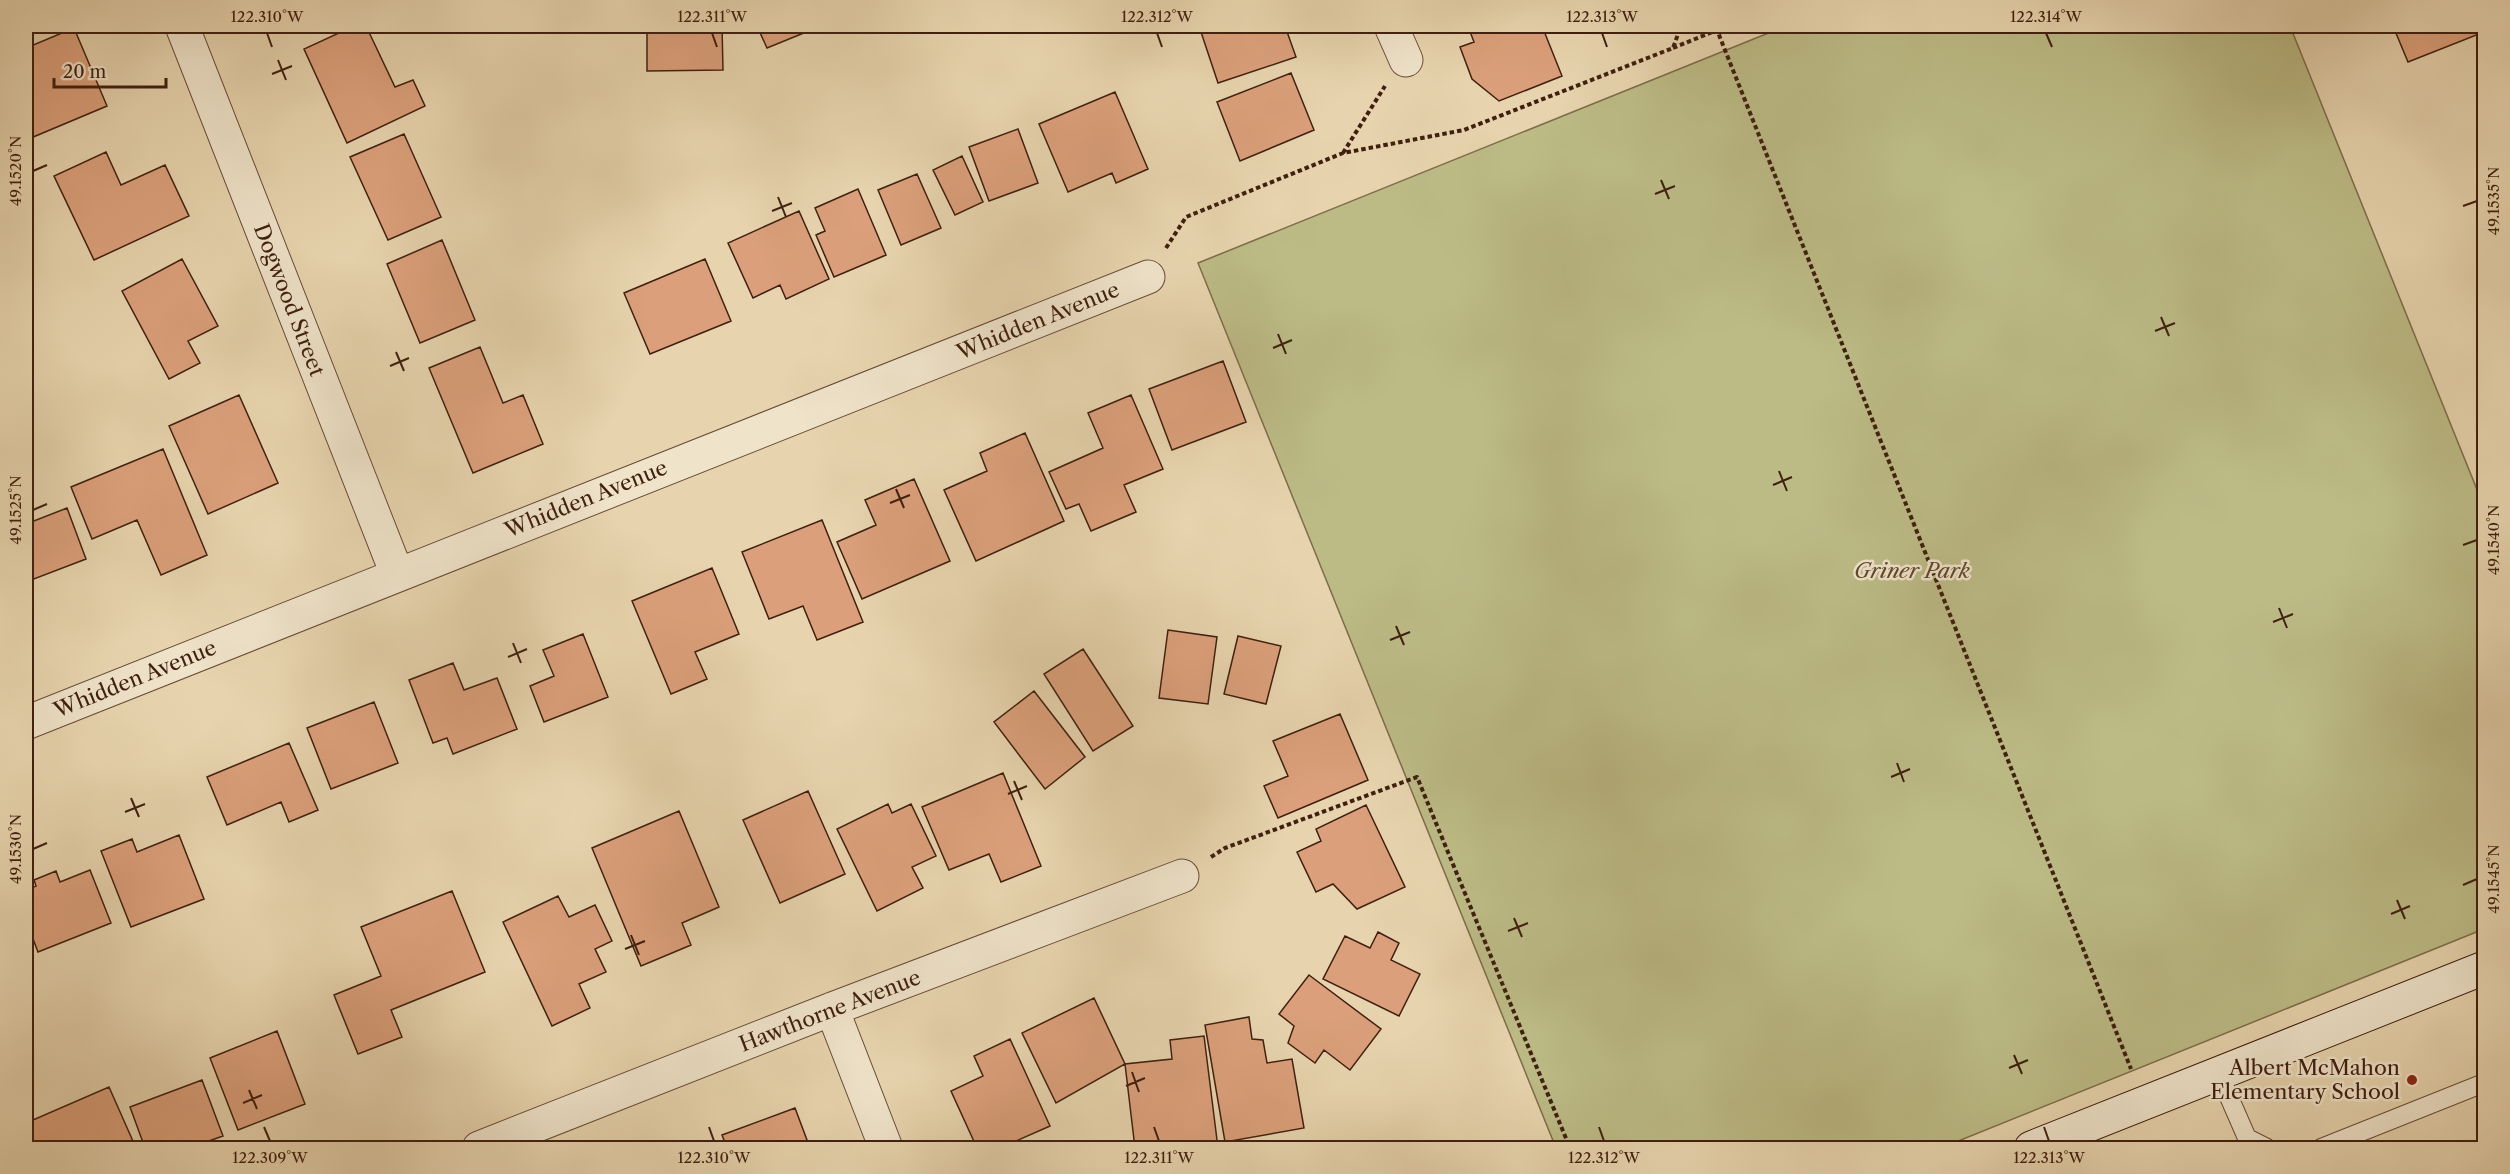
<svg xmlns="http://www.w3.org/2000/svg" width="2510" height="1174" viewBox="0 0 2510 1174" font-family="'Libre Caslon Text',serif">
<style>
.green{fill:#bcbb86;stroke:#7e6d4a;stroke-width:1.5}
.building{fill:#dba07b;stroke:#3f1f0f;stroke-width:1.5}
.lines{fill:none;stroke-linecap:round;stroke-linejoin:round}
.lane-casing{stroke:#694c37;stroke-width:20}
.street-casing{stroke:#694c37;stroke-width:35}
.secondary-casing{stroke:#3f1f0f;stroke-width:35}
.path{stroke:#3f1f0f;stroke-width:4;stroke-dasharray:4.5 3;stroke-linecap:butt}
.lane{stroke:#efe3ca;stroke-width:18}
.street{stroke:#efe3ca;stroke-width:33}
.secondary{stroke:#efe3ca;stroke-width:33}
.ticks{fill:none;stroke:#3f1f0f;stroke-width:2}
.poi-dot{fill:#8f2418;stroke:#efe3ca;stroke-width:2}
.labels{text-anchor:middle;stroke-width:5;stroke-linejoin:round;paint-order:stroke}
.street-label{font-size:21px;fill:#3f1f0f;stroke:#efe3ca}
.park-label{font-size:21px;font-style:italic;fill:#5e462d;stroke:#efe3ca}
.poi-label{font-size:21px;fill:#3f1f0f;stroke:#efe3ca;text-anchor:end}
.neatline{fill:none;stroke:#3f1f0f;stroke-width:2}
.ticks-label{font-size:15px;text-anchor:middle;fill:#3f1f0f}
</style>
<rect width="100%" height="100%" fill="#e7d4ae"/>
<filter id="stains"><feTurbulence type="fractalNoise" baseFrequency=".00333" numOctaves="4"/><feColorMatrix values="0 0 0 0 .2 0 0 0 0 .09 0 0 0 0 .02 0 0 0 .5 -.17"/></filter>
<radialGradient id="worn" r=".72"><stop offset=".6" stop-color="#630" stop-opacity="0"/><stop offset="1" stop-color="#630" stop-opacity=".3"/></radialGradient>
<path class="green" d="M1786 26H2290L2484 507V929L1941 1148H1556L1198 263Z"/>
<path class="building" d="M354 26H366L395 87 413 80 425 106 347 143 304 49Z
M647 26H722L723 70 647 71Z
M757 26H821L767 48Z
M1199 26H1285L1296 57 1218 83Z
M1477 26H1542L1562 76 1499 101 1472 79 1460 47 1474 42 1469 29Z
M2393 26H2484V32L2408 62Z
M74 28 107 106 26 140V48Z
M1291 73 1314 130 1240 161 1217 102Z
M1115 92 1148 169 1116 183 1112 173 1068 192 1039 124Z
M1018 129 1038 183 989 201 969 147Z
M404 134 441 217 388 240 350 157Z
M106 152 121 185 165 165 189 216 94 260 54 176Z
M962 156 983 202 955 215 933 170Z
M917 174 941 228 901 245 878 190Z
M858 189 886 255 834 277 816 235 825 231 815 208Z
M799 211 829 279 786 299 780 285 753 298 728 243Z
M442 240 475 320 420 343 387 264Z
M182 259 218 326 188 341 200 363 169 379 122 291Z
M705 259 731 321 650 354 624 293Z
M480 347 503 403 523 395 543 444 473 473 429 368Z
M1223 361 1246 422 1172 450 1149 389Z
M239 395 278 483 208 514 169 426Z
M1131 395 1163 469 1124 485 1136 512 1091 531 1079 504 1066 509 1049 472 1103 448 1088 413Z
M1025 433 1064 521 976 561 944 490 987 471 980 453Z
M163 449 207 555 161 575 137 520 92 539 71 487Z
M914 479 950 561 862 599 837 542 876 525 865 500Z
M67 508 86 559 26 582V524Z
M822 520 863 622 817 640 803 606 769 619 742 552Z
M712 568 739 634 695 652 707 679 671 694 632 601Z
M1168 630 1217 637 1208 704 1159 698Z
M583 634 608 697 544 722 530 686 554 676 543 650Z
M1238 636 1281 646 1266 704 1224 694Z
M1083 649 1133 726 1093 751 1044 674Z
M453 663 464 690 497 678 517 729 453 754 447 738 433 743 409 680Z
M1034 691 1085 757 1045 789 994 722Z
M374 702 398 763 331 789 307 728Z
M1340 714 1368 780 1278 818 1264 786 1288 776 1273 741Z
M289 743 318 810 289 822 281 802 227 825 207 777Z
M1003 773 1041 866 1001 882 989 854 949 870 922 807Z
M808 791 845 874 780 903 743 820Z
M888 804 892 813 911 804 936 856 912 867 923 888 877 911 837 829Z
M1366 805 1405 887 1357 909 1333 884 1316 892 1297 852 1321 841 1316 829Z
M679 811 719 907 682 923 691 945 641 966 592 848Z
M179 835 204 899 131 927 101 851 132 839 137 852Z
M90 870 111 923 38 952 33 939 26 941V890L36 886 34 880 56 871 60 882Z
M452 891 485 972 391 1010 402 1037 358 1054 334 995 381 976 361 927Z
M558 896 569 917 595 905 612 941 595 949 606 972 579 984 590 1008 552 1026 503 922Z
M1378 932 1399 943 1391 960 1420 974 1399 1016 1323 979 1345 936 1370 948Z
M1309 975 1381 1029 1350 1070 1324 1050 1315 1063 1288 1043 1294 1026 1279 1014Z
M1094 998 1125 1064 1056 1103 1022 1033Z
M1249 1017 1252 1039 1263 1040 1267 1063 1292 1059 1304 1128 1225 1142 1205 1025Z
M277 1031 305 1104 238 1130 210 1058Z
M1204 1036 1218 1148H1135L1125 1064 1172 1059 1170 1040Z
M1010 1039 1050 1126 1000 1148H977L951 1091 983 1076 974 1056Z
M202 1080 223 1136 189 1148H145L130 1107Z
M109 1087 136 1148H33L26 1131V1123Z
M795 1108 810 1148H727L722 1135Z"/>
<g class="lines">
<defs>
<path id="lane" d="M2219 1074 2247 1138 2267 1148
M2321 1148 2484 1083"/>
<path id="street" d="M182 26 397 574
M1391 26 1406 60
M26 723 1148 277
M832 1009 886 1148
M479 1148 832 1009 1182 876"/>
<path id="secondary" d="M2031 1148 2484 968"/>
</defs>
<use href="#lane" class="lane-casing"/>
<use href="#street" class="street-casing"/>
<use href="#secondary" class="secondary-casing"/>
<path class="path" d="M1673 48 1717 30 2131 1069
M1343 153 1385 86
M1166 248 1186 217 1343 153 1464 130 1673 48 1681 26
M1211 857 1225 848 1417 777 1570 1148"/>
<use href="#lane" class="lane"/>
<use href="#street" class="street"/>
<use href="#secondary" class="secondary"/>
</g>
<path class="ticks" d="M267 33 272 47M712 33 717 47M1157 33 1162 47M1602 33 1607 47M2046 33 2052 47M278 60 286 80M272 74 292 66M33 171 47 165M1661 180 1669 199M1655 194 1675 186M778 197 786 217M2463 206 2477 201M772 211 792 203M2161 317 2169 336M2155 331 2175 323M1278 334 1286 354M1273 348 1292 340M396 352 404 371M390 366 409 358M1779 471 1787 491M1773 485 1792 477M896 489 904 508M890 503 910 495M33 510 47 504M2463 545 2477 540M2279 608 2287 628M2273 622 2293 614M1396 626 1404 645M1390 640 1410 632M513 643 521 663M508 657 527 649M1897 763 1904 782M1891 777 1910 769M1014 781 1022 800M1008 794 1027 786M131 798 139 817M125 812 145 804M33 849 47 843M2463 885 2477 879M2397 900 2405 919M2391 914 2410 906M1514 918 1522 937M1508 931 1528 923M631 935 639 955M625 949 645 941M2014 1055 2022 1074M2009 1068 2028 1060M1132 1072 1139 1092M1126 1086 1145 1078M249 1090 257 1109M243 1103 262 1095M264 1127 270 1141M709 1127 714 1141M1154 1127 1159 1141M1599 1127 1604 1141M2044 1127 2049 1141"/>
<circle class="poi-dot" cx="2412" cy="1080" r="6"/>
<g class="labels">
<g class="street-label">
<text transform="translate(289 300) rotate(69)" y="7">Dogwood Street</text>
<text transform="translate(1038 321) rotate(-22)" y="7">Whidden Avenue</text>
<text transform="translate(586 499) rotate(-22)" y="7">Whidden Avenue</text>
<text transform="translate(135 679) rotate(-22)" y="7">Whidden Avenue</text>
<text transform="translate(830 1011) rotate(-21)" y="7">Hawthorne Avenue</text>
</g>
<g class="park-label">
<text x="1912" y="578">Griner Park</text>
</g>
<g class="poi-label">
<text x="2400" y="1075">Albert McMahon<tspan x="2400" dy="24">Elementary School</tspan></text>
</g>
</g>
<rect width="2510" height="1174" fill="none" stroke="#e7d4ae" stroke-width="66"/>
<path d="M54 78v9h112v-9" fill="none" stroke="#3f1f0f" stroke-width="3"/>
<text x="63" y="78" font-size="18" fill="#3f1f0f" stroke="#efe3ca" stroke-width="4.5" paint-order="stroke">20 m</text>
<rect x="33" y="33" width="2444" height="1108" class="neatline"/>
<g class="ticks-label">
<text x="267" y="22">122.310°W</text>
<text x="712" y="22">122.311°W</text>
<text x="1157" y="22">122.312°W</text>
<text x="1602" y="22">122.313°W</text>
<text x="2046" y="22">122.314°W</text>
<text transform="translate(16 171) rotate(-90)" y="5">49.1520°N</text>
<text transform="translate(2494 201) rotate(-90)" y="5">49.1535°N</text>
<text transform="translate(16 510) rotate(-90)" y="5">49.1525°N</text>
<text transform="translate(2494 540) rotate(-90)" y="5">49.1540°N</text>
<text transform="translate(16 849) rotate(-90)" y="5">49.1530°N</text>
<text transform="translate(2494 879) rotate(-90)" y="5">49.1545°N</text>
<text x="270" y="1163">122.309°W</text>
<text x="714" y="1163">122.310°W</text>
<text x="1159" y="1163">122.311°W</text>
<text x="1604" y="1163">122.312°W</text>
<text x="2049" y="1163">122.313°W</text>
</g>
<rect width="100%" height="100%" filter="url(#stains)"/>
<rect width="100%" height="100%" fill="url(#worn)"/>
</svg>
